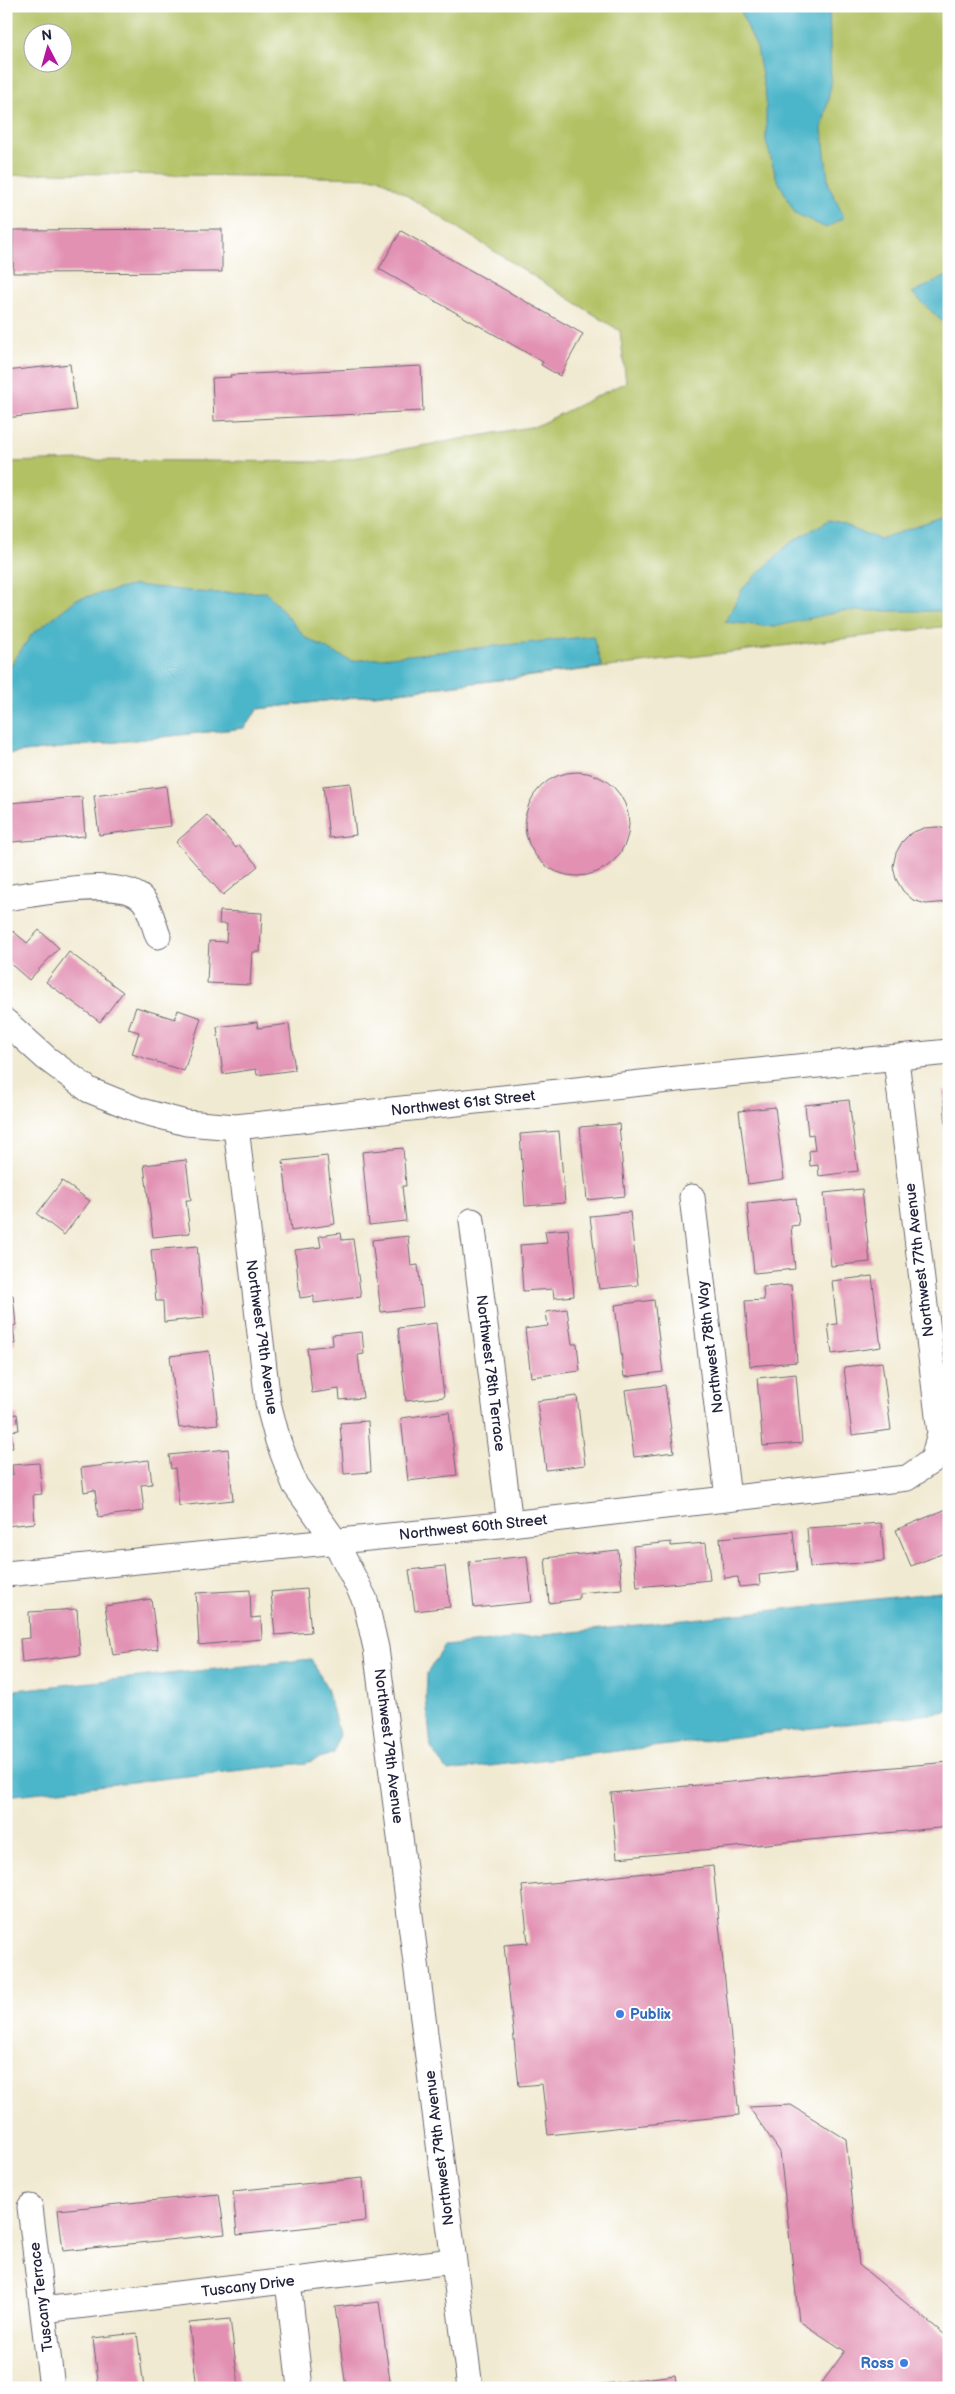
<svg xmlns="http://www.w3.org/2000/svg" width="955" height="2394" viewBox="0 0 955 2394" font-family="'Balsamiq Sans',sans-serif">
<style>
.green{fill:#b2c164;stroke:#6a7250;fill-rule:evenodd}
.water{fill:#4bb5c9;stroke:#366c82}
.building{fill:#e291b3}
.lines{fill:none;stroke-linecap:round;stroke-linejoin:round}
.minor-casing{stroke:#6a6870;stroke-width:27}
.minor{stroke:#fff;stroke-width:25}
.shop-dot{fill:#3f7fe0;stroke:#fff;stroke-width:2}
.labels{text-anchor:middle;stroke-width:4;stroke-linejoin:round;paint-order:stroke}
.street-label{font-size:15px;fill:#22223b;stroke:#fff}
.shop-label{font-size:15px;font-weight:bold;fill:#366cbe;stroke:#fff;text-anchor:start}
</style>
<rect width="100%" height="100%" fill="#fff"/>
<filter id="ink" filterUnits="userSpaceOnUse"><feTurbulence type="fractalNoise" baseFrequency=".02" numOctaves="2"/><feDisplacementMap in="SourceGraphic" scale="10" xChannelSelector="R" yChannelSelector="G"/><feConvolveMatrix kernelMatrix="1 2 1 2 8 2 1 2 1" color-interpolation-filters="sRGB"/></filter>
<filter id="wash" filterUnits="userSpaceOnUse"><feTurbulence type="fractalNoise" baseFrequency=".0096" numOctaves="4" result="noise"/><feDisplacementMap in="SourceGraphic" scale="20" xChannelSelector="R" yChannelSelector="G"/><feGaussianBlur stdDeviation="1.12" result="paint"/><feColorMatrix in="noise" values="0 0 0 0 0 0 0 0 0 0 0 0 0 0 0 0 0 1.4 0 .05"/><feComposite in="paint" operator="in"/></filter>
<g filter="url(#wash)">
<rect width="100%" height="100%" fill="#f1ead2"/>
<path class="green" d="M6 6H949V626L258 709 244 728 6 754V462L81 460 329 462 536 426 626 382 620 331 379 178 47 173 6 176ZM32 32H62V62H32Z"/>
<path class="water" d="M738 6H829L831 85 822 129 829 186 844 217 826 228 795 213 776 177 766 141V98L757 48Z
M949 275V328L912 293Z
M949 516V611H841L774 627 725 622 743 588 790 543 829 520 879 539Z
M135 585 209 593 266 592 306 638 351 661 593 636 602 667 258 709 244 728 6 754V672L32 634 77 599Z
M949 1591V1712L448 1771 431 1748 426 1698 427 1673 445 1646Z
M311 1659 327 1688 339 1734 334 1753 306 1763 6 1796V1691Z"/>
<g id="blocks">
<path class="building" d="M222 229V272L13 273V230Z
M401 231 583 334 560 376 541 365 543 362 379 269Z
M70 364 76 410 6 418V371Z
M421 366 423 411 214 421 212 378 231 377 230 375Z
M525 824a52 52 0 1 1 104 0a52 52 0 1 1-104 0Z
M350 783 356 835 329 838 323 786Z
M166 786 171 826 99 835 94 796Z
M82 797 85 836 12 842 9 803Z
M207 815 236 848 239 845 258 866 223 895 176 842Z
M938 827 949 830V902L926 904 913 900 903 891 896 879 893 866 896 853 902 842 911 833 924 828Z
M220 911 262 913 260 952H252L250 985 207 983 209 941 226 942 227 924H219Z
M39 930 59 948 29 980 6 960V938L13 931 27 943Z
M69 952 123 992 100 1022 46 982Z
M136 1007 175 1019 178 1010 201 1018 184 1071 132 1054 139 1032 128 1029Z
M257 1022 258 1028 289 1024 295 1070 257 1075 256 1069 223 1074 217 1027Z
M943 1090H949V1137H947Z
M849 1100 858 1171 819 1176 818 1165 810 1166 809 1151 815 1150 813 1134 808 1135 805 1105Z
M775 1107 784 1179 748 1184 739 1111Z
M619 1124 625 1196 587 1200 580 1127Z
M559 1131 565 1203 525 1206 520 1134Z
M403 1148 406 1186H402L406 1221 369 1225 362 1152Z
M327 1156 335 1224 291 1231 283 1161Z
M186 1160 191 1200H186L190 1233 153 1237 144 1165Z
M62 1181 90 1201 64 1235 37 1214Z
M862 1189 870 1262 831 1266 824 1193Z
M796 1198 799 1225 791 1226 795 1269 754 1273 747 1203Z
M630 1212 638 1285 599 1289 590 1216Z
M568 1229 574 1296 554 1298 553 1289 523 1291 520 1245 547 1243 545 1231Z
M341 1233 342 1240 353 1239 361 1297 314 1303V1296L300 1298 295 1250 321 1247 319 1236Z
M408 1236 411 1266 418 1265 423 1307 381 1312 372 1240Z
M197 1246 204 1318 164 1322 163 1301H156L151 1250Z
M872 1276 881 1347 832 1354 828 1325 837 1324 832 1281Z
M791 1285 797 1362 750 1366 745 1301 764 1300 763 1287Z
M6 1295H13L16 1325 13 1326 15 1344H8L10 1357H6Z
M654 1300 663 1372 624 1377 615 1305Z
M567 1309 572 1344H577L580 1371 531 1377 525 1329 548 1326 546 1312Z
M436 1323 444 1397 406 1401 398 1328Z
M362 1332 364 1354 358 1355 363 1398 340 1400 339 1389 312 1393 307 1348 333 1345 332 1335Z
M209 1351 218 1424 179 1428 170 1356Z
M882 1362 891 1430 852 1435 844 1367Z
M796 1374 802 1443 763 1446 757 1378Z
M665 1385 674 1452 634 1457 625 1390Z
M6 1391 10 1415 17 1414 19 1430 11 1431 13 1448 6 1449Z
M577 1396 585 1465 546 1470 537 1401Z
M449 1412 457 1475 408 1481 401 1418Z
M368 1421 371 1472 344 1474 340 1423Z
M228 1449 233 1500 179 1506 175 1468 171 1469 169 1455Z
M149 1460 152 1484 141 1485 144 1511 98 1517 95 1490 84 1492 81 1468Z
M39 1463 42 1494 33 1495 35 1523 6 1526V1476L13 1475 12 1465Z
M949 1508V1551L911 1566 896 1530Z
M881 1523 884 1561 810 1567 807 1528Z
M793 1531 797 1571 759 1575 760 1585 739 1587 738 1577 724 1578 720 1538Z
M671 1542V1546L706 1543 710 1580 637 1587 633 1546Z
M618 1550 622 1589 579 1593V1599L549 1603 545 1558Z
M527 1556 532 1602 474 1608 469 1562Z
M445 1566 450 1607 415 1611 409 1570Z
M307 1589 311 1632 275 1635 271 1592Z
M250 1590 251 1618 261 1617 262 1639 199 1645 196 1593Z
M151 1599 158 1649 113 1655 105 1606Z
M77 1609 80 1655 22 1662 20 1639 30 1638 29 1612Z
M949 1762V1827L617 1858 611 1793Z
M713 1866 739 2115 548 2135 542 2084 519 2086 504 1945 528 1943 522 1886Z
M791 2105 846 2139 859 2265 949 2338V2388H818L845 2351 799 2321 780 2152 749 2107Z
M363 2178 366 2221 237 2235 233 2191Z
M219 2194 225 2234 63 2251 58 2210Z
M379 2302 391 2388H346L335 2307Z
M230 2319 239 2388H197L189 2323Z
M137 2333 144 2388H99L93 2338Z
M675 2375 677 2388H580V2387Z"/>
</g>
</g>
<g filter="url(#ink)">
<use href="#blocks" fill-opacity="0" stroke="#6a6870" stroke-width="1"/>
<g class="lines">
<defs>
<path id="minor" d="M6 898C36 894 124 875 144 901 151 910 154 926 158 936
M6 1022 46 1058 89 1090 141 1111 186 1123 236 1127 687 1078 949 1052
M236 1127 268 1403 278 1441 295 1485 335 1541 365 1600 376 1648 470 2388
M692 1197 728 1498
M472 1221 510 1524
M6 1574 510 1524 907 1478 933 1460 940 1433 896 1059
M30 2207 52 2388
M288 2281 300 2388
M43 2310 453 2261"/>
</defs>
<use href="#minor" class="minor-casing"/>
<use href="#minor" class="minor"/>
</g>
</g>
<g class="shop-dot">
<circle cx="620" cy="2014" r="5"/>
<circle cx="904" cy="2363" r="5"/>
</g>
<g class="labels">
<g class="street-label">
<text transform="translate(463 1103) rotate(-6)" y="5">Northwest 61st Street</text>
<text transform="translate(919 1260) rotate(-97)" y="5">Northwest 77th Avenue</text>
<text transform="translate(262 1337) rotate(82)" y="5">Northwest 79th Avenue</text>
<text transform="translate(710 1347) rotate(-97)" y="5">Northwest 78th Way</text>
<text transform="translate(491 1373) rotate(83)" y="5">Northwest 78th Terrace</text>
<text transform="translate(473 1527) rotate(-6)" y="5">Northwest 60th Street</text>
<text transform="translate(389 1746) rotate(83)" y="5">Northwest 79th Avenue</text>
<text transform="translate(439 2148) rotate(-97)" y="5">Northwest 79th Avenue</text>
<text transform="translate(248 2286) rotate(-7)" y="5">Tuscany Drive</text>
<text transform="translate(41 2297) rotate(-97)" y="5">Tuscany Terrace</text>
</g>
<g class="shop-label">
<text x="630" y="2019">Publix</text>
<text x="894" y="2368" text-anchor="end">Ross</text>
</g>
</g>
<rect width="955" height="2394" fill="none" stroke="#fff" stroke-width="25"/>
<g transform="translate(48 48) rotate(354)"><circle r="24" fill="#ffffff" stroke="#a7a7b1"/>
<path d="M0-4L9 19L0 12L-9 19Z" fill="#b5179e"/>
<text y="-8" font-size="14" font-weight="bold" text-anchor="middle" fill="#22223b">N</text>
</g>
</svg>
